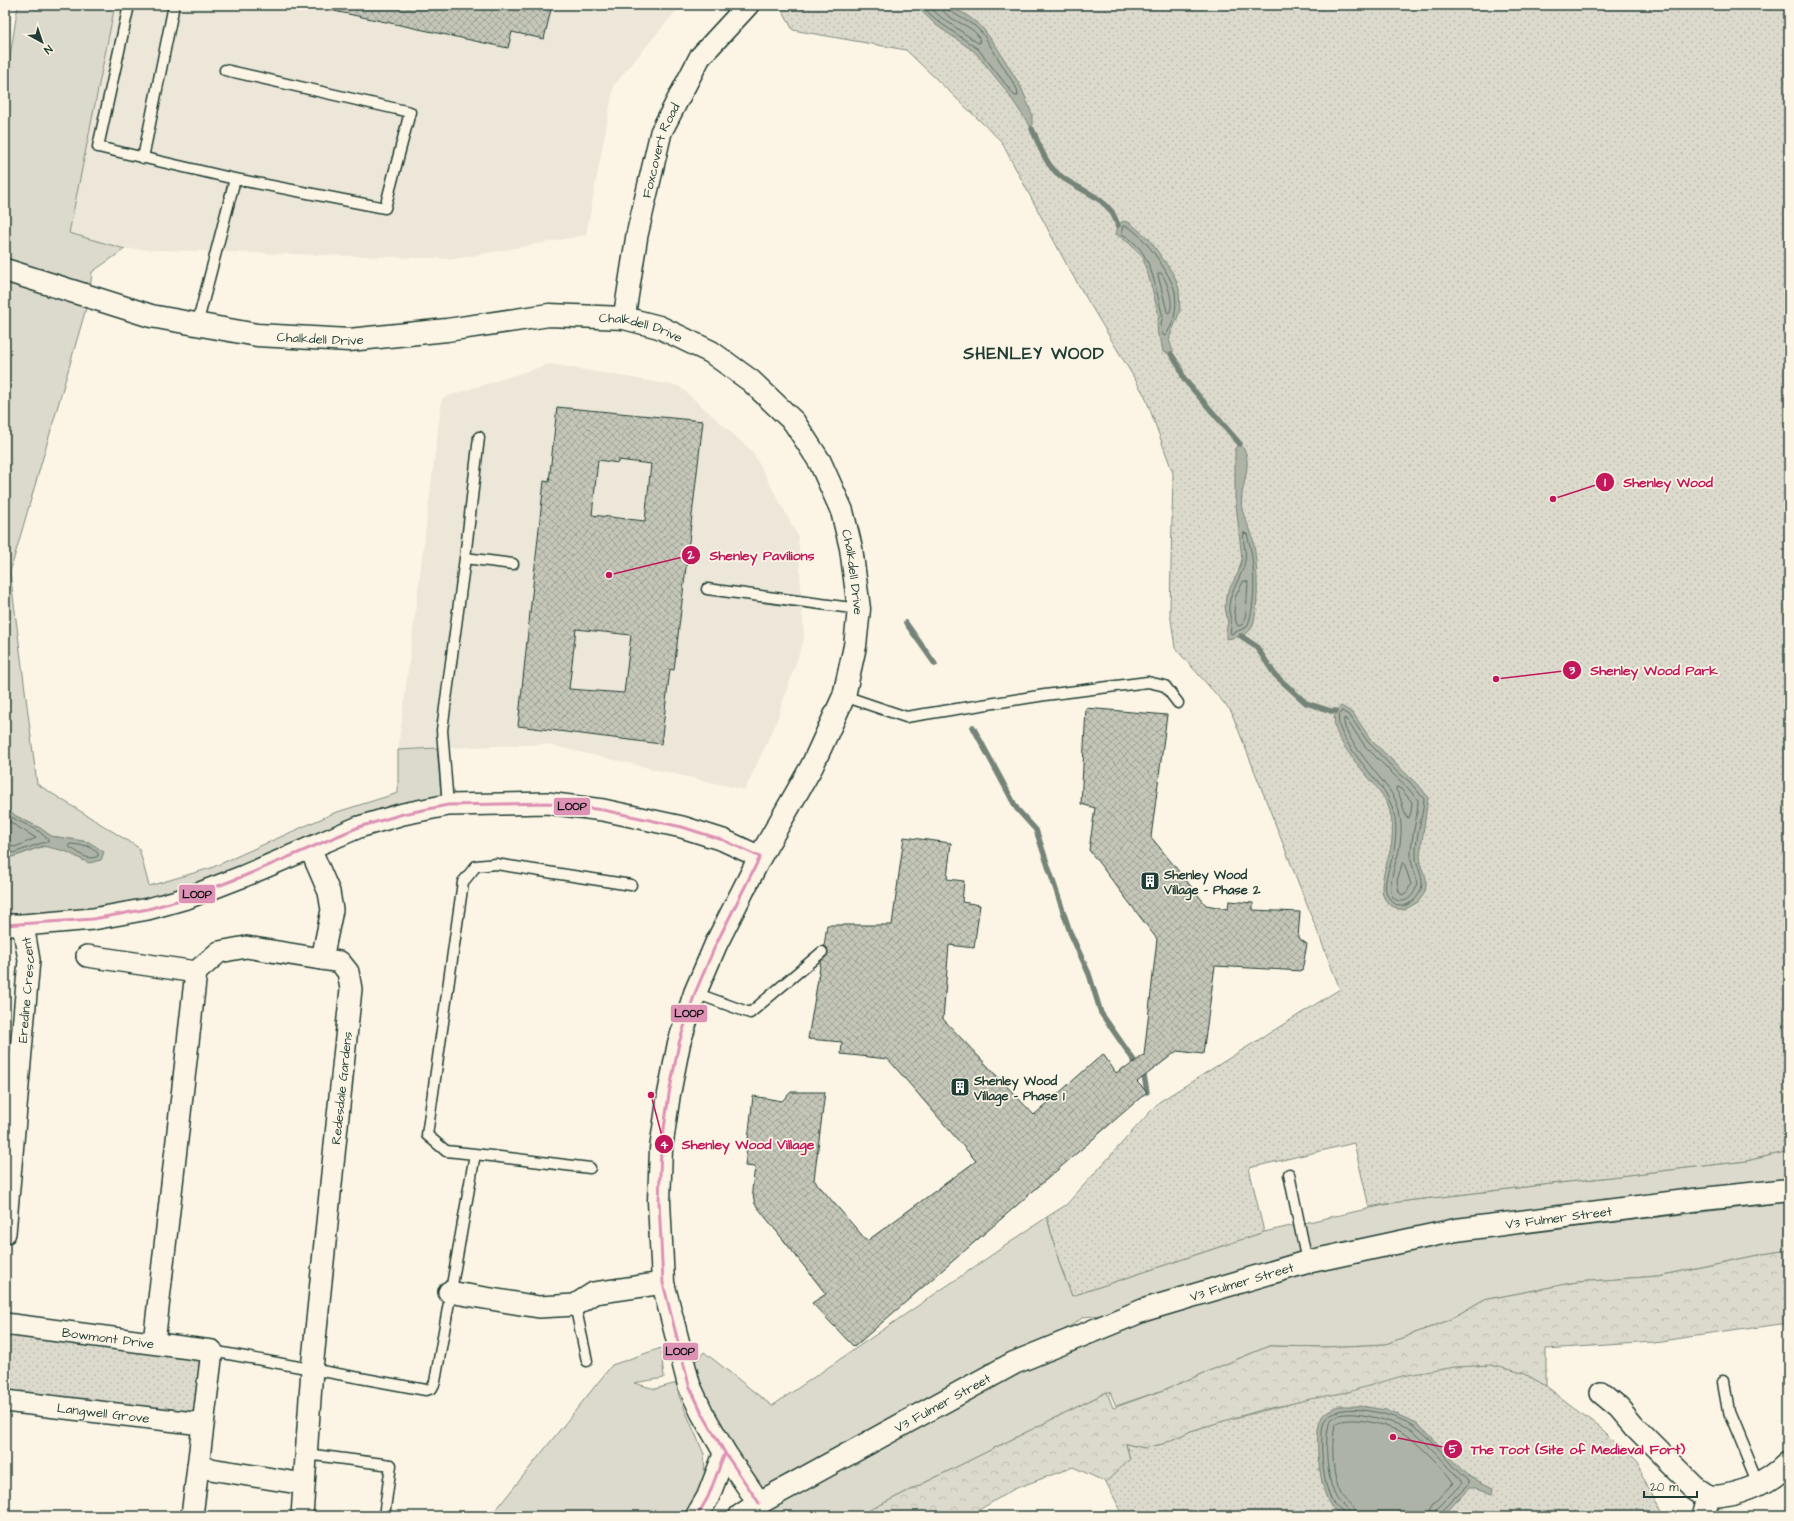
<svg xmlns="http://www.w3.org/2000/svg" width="1794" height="1521" viewBox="0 0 1794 1521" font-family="'Architects Daughter',sans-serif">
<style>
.built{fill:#ece7d8}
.green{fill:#dcdacc;stroke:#7e8c80}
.forest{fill:url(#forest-crowns);stroke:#7e8c80}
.park{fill:url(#park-dots);stroke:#7e8c80}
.water{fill:#aeb3a7;stroke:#758479}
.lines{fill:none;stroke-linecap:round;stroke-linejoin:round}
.shore{stroke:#586c62;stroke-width:1}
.stream{stroke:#758479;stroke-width:5.5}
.building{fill:url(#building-cross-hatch);stroke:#1f3d34;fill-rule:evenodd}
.lane-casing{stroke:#1f3d34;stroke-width:13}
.street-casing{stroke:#1f3d34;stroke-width:24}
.secondary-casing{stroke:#1f3d34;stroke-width:25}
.lane{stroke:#fcf5e5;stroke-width:10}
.street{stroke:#fcf5e5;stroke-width:21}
.secondary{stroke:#fcf5e5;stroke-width:22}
.bus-1-casing{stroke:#fcf5e5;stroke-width:6}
.bus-1{stroke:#dd91b4;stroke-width:3}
.labels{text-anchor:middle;stroke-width:3.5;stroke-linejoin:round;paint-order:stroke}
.street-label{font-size:13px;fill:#1f3d34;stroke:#fcf5e5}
.poi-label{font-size:13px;font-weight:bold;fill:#1f3d34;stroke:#fcf5e5;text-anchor:start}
.district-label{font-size:17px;font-weight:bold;letter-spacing:1px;fill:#1f3d34;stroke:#fcf5e5}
.leader{fill:none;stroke:#c2185b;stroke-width:1.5}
.callout-dot{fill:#c2185b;stroke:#fcf5e5;stroke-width:1.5}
.mark-label{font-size:12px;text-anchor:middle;font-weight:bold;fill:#fff}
.callout-label{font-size:14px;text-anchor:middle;font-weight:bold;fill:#c2185b;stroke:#fcf5e5;stroke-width:3.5;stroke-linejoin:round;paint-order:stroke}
.line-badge{stroke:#fcf5e5;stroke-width:1.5}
.pale-badge-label{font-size:11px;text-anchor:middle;font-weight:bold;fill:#111}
</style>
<defs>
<pattern id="forest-crowns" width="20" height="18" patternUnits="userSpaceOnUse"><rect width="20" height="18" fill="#dcdacc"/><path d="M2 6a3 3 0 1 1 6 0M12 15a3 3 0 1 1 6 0" fill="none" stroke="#bcbcb0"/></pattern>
<pattern id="park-dots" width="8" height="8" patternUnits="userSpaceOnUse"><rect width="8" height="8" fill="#dcdacc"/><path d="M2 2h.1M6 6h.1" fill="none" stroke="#bcbcb0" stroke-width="1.8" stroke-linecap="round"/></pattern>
<pattern id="building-cross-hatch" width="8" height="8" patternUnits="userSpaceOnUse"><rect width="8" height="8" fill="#c5c7b9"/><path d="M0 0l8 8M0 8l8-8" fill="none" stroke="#9fa397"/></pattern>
</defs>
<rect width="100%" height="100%" fill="#fcf5e5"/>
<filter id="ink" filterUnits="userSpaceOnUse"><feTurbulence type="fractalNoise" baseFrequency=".025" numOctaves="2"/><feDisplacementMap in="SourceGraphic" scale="8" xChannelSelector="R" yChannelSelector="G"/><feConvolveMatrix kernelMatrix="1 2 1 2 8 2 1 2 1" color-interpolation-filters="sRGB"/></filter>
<g filter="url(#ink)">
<path class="built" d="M115 5H681L614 85 586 235 455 259 125 249 69 233Z
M550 364 679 386 752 451 798 536 804 639 775 725 745 790 545 744 398 750 442 398Z"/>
<path class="green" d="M18 5H115L69 233 125 249 92 272 89 298 10 572 37 784 139 848 149 886 211 868 334 813 398 793V750L437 748 442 806 187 898 5 925V852L12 857C22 855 32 849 42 847 57 844 72 854 84 861L89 842 51 836 40 828 16 816 7 809 5 802V270L11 271 5 246V100L8 70Z
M1789 1151V1190L1456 1230 1144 1310 1084 1317 1015 1362 1287 1276 1467 1239 1789 1202V1250L1763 1254 1658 1276 1577 1282 1483 1300 1447 1321 1386 1344 1325 1347 1269 1346 1166 1389 1116 1406 1110 1392H1107L858 1516H740L759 1503 686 1372 704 1352 772 1406 1047 1217 1060 1265 1072 1296 1264 1232 1398 1202 1746 1161Z
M661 1348 664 1378 634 1383 655 1389 677 1383 679 1396 704 1454 705 1474 699 1497 686 1516H491L612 1365Z"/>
<path class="forest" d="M1789 1250V1323L1654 1342 1546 1349V1386L1523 1373 1348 1392 1261 1410 1191 1431 1163 1444 1144 1448 1126 1444 1130 1459 1106 1482 1073 1467 1014 1489 969 1516H858L1107 1392 1113 1408 1166 1389 1269 1346 1325 1347 1386 1344 1447 1321 1483 1300 1577 1282 1658 1276 1763 1254Z"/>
<path class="park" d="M779 5H1789V1151L1746 1161 1398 1202 1369 1207 1354 1143 1249 1168 1264 1232 1072 1296 1060 1265 1047 1217 1066 1205 1159 1102 1340 989 1231 711 1175 648 1170 612 1173 473 1145 396 1069 269 1001 141 906 50 793 30Z
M5 1329 208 1355 198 1419 5 1397Z
M1491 1365 1523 1373 1546 1386 1603 1430 1635 1462 1664 1516H1118L1120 1509 1106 1482 1130 1459 1126 1444 1144 1448 1163 1444 1191 1431 1227 1420 1310 1399 1348 1392 1402 1376 1455 1367Z"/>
<path class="water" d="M915 5H946L965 14 981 26 998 49 1021 87 1032 114V129L1005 89 975 52 936 25Z
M1123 221 1130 223 1149 239 1174 275 1179 289 1180 311 1169 339 1173 352 1171 354 1163 352 1161 340 1158 336 1157 323 1159 317 1152 288 1143 258 1129 243 1116 234 1118 225Z
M1240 444C1257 462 1238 487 1242 509 1244 518 1249 526 1252 535 1257 555 1261 610 1251 629 1246 636 1234 638 1226 639V631L1228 623 1225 607 1226 595 1238 573 1242 559 1235 495V448Z
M1341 706 1353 713 1371 740 1422 789 1428 798 1420 855 1421 866 1426 878V886L1424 894 1418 902 1404 910C1369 904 1385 873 1390 851 1394 835 1393 817 1387 803 1377 780 1314 730 1341 706Z
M5 802 7 809 16 816 40 828 51 836 89 842 104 852 101 860 89 863 65 851 43 846 12 857 5 852Z
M1338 1406H1360L1386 1410 1417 1423 1470 1477 1493 1488 1492 1493 1477 1488H1469L1443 1516H1342C1339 1513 1333 1510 1331 1506 1320 1492 1313 1435 1321 1419 1323 1412 1332 1409 1338 1406Z"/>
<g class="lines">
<path class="shore" d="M920 5 939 22 978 49 1015 96H1018L1017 89 983 34 975 26 948 10 946 5
M927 5 942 18 978 43H980C980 24 942 22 941 5
M1123 226C1138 224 1173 278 1175 292 1177 308 1175 323 1165 336L1162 334 1161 323 1163 317C1154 286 1153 250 1122 234Z
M1159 273H1161C1167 280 1175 305 1169 313L1167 312 1166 307 1158 275Z
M1244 533 1247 534C1255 560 1257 603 1247 627L1231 634 1230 632C1234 618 1228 617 1229 605 1231 589 1242 577 1245 561 1247 552 1242 542 1244 533Z
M1244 581 1248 582 1246 613 1243 624 1239 626 1237 625 1234 613 1235 598Z
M1342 711 1350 716 1368 742 1397 772 1409 781 1424 799C1423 818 1415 837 1416 856 1416 866 1423 875 1422 885 1421 894 1414 902 1406 905 1402 907 1398 906 1394 903 1376 890 1392 866 1394 850 1396 838 1397 825 1394 814 1392 806 1389 799 1385 792 1376 778 1324 726 1342 711Z
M1344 719H1346L1365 746 1394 775 1405 785 1418 800C1418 818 1411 836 1411 854 1410 866 1419 877 1416 887 1415 893 1409 901 1402 901 1379 902 1398 859 1399 850 1401 839 1402 828 1400 817 1399 810 1397 803 1394 797 1384 780 1340 735 1344 719Z
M1397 787 1401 789 1412 802 1411 812 1409 818 1406 817 1400 797 1396 790Z
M5 813C18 823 39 827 49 841L48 842 42 843 13 853 5 849
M5 819 36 838 15 847 5 844
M71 844 88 846 98 853V856C87 862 79 852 69 847V845Z
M1404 863 1411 884 1407 892 1402 895 1399 892 1397 881 1402 864Z
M1344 1516C1344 1509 1337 1508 1333 1503 1323 1486 1321 1454 1322 1434 1322 1430 1323 1423 1325 1420 1338 1398 1399 1415 1415 1427 1436 1442 1450 1465 1469 1481V1484L1441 1512 1440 1516
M1349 1516C1349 1507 1342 1506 1337 1499 1327 1483 1324 1443 1329 1424 1335 1401 1397 1423 1411 1430 1419 1435 1458 1475 1462 1483L1437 1509 1435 1516
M1355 1516C1355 1505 1348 1504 1342 1496 1332 1480 1331 1443 1335 1425 1347 1412 1395 1427 1408 1436 1416 1441 1451 1476 1453 1483L1432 1505 1429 1516"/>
<path class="stream" d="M1032 129C1038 141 1043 158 1052 168 1068 187 1096 191 1111 211 1114 215 1116 221 1118 225
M1171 354 1179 366 1184 379 1240 444
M906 623 935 664
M1241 636 1256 646 1275 675 1306 703 1331 711H1336
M973 727 1017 809 1036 830 1069 929
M1070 932 1089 974 1101 1013 1135 1062
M1144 1076 1147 1092"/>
</g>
<path class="building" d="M335 5H552L544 39 512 32 508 48 334 11Z
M557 407 703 421 674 670 670 669 661 744 518 726 544 481 549 482ZM598 460 618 463V460L651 464 645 521 592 515ZM576 629 631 635 624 693 569 689Z
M1086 708 1167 715 1151 837 1206 905 1228 909 1229 901 1253 903V910L1300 912 1298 938 1307 944 1302 971 1215 966 1203 1054 1177 1051 1137 1082 1147 1092 854 1347 812 1303 826 1294 755 1204 752 1190 755 1167 745 1166 753 1096 782 1101 791 1092H825L814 1180 867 1241 976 1161 888 1059 841 1054 842 1042 808 1039 821 961 828 954 827 948 824 946 827 925H892L904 837 951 843 947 879 964 881 962 902 980 905 974 948 949 945 943 1019 1034 1115 1103 1054 1116 1073 1125 1067 1126 1068 1144 1055 1157 939 1089 850 1095 808 1081 804Z"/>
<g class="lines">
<defs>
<path id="lane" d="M129 5 98 147 235 179
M143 158 174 5
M197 325 235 179 385 208 410 112 225 70
M465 558 479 437
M707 589 859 609
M844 696 906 717 1045 695 1148 682 1165 686 1178 703
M448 805 442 730 465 558 513 564
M695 993 750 1013 822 952
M475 1154 590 1168
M1289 1174 1307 1262
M575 1305 587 1361
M212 1351 426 1390 432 1388 435 1382 475 1154 446 1151 427 1135 463 882 476 866 496 864 631 885
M1723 1380 1728 1413 1758 1485
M306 1454 391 1465 384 1516"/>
<g id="street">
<path id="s1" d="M624 318 637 235 661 132 700 57 748 5"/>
<path d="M310 848 329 892 332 910 322 959"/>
<path d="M5 925H23L93 919 148 909 187 898 244 876 359 827 403 814 448 805 547 803 603 810 682 827 723 840 760 857"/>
<path d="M87 956 196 972"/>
<path id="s2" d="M5 1233 29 960 23 925"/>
<path d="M449 1292 539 1307 575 1305 594 1293 663 1283"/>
<path id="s3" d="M5 1324 212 1351 192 1516"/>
<path d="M154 1343 196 972 219 952 246 947 340 962 348 972 351 989 312 1369 302 1516"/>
<path d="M1601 1393 1619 1408 1634 1426 1695 1487 1710 1497C1741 1494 1766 1485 1789 1462"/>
<path id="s4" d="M5 1401 202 1424"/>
<path d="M198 1467 304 1484"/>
<path d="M1705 1516 1710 1497"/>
</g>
<g id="secondary">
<path id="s5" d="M5 270 151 316 257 335 349 340 447 330 549 315 624 318 659 327 711 352 751 381 794 422 820 462 842 511 851 548 859 609 855 646 844 696 812 766 760 857 716 944 695 993 679 1043 669 1094 661 1149 659 1201 663 1283 689 1385 702 1413 725 1453 759 1503"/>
<path d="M697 1516 708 1497 725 1453"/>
<path id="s6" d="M740 1516 759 1503 1014 1363 1144 1310 1307 1262 1456 1230 1693 1200 1789 1190"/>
</g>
</defs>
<use href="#lane" class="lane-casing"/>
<use href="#street" class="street-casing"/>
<use href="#secondary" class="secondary-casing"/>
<use href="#lane" class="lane"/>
<use href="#street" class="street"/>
<use href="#secondary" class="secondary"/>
<defs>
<path id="bus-1" d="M5 925 93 919 148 909 187 898 244 876 359 827 403 814 448 805 547 803 603 810 682 827 723 840 760 857
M759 1503 725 1453 702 1413 689 1385 663 1283 659 1201 661 1149 669 1094 679 1043 695 993 716 944 760 857
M697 1516 708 1497 725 1453"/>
</defs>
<use href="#bus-1" class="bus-1-casing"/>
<use href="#bus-1" class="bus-1"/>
</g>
</g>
<defs>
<symbol id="building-square" viewBox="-11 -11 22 22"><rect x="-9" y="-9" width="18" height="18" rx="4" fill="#1f3d34" stroke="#fcf5e5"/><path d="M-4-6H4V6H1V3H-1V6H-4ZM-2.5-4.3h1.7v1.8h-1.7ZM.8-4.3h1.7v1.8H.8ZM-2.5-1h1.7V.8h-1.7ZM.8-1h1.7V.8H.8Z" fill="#fff"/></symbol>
</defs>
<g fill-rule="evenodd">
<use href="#building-square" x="1139" y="870" width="22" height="22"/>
<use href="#building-square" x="949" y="1076" width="22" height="22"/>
</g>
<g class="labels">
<g class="street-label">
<text dy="5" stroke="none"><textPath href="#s1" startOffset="172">Foxcovert Road</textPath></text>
<text dy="5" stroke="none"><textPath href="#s5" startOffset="648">Chalkdell Drive</textPath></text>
<text dy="5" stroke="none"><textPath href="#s5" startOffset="324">Chalkdell Drive</textPath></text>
<text dy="5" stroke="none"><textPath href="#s5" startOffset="996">Chalkdell Drive</textPath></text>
<text dy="5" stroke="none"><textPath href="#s2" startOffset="244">Eredine Crescent</textPath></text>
<text transform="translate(341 1088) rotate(-84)" y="5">Redesdale Gardens</text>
<text dy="5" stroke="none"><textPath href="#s6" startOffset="880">V3 Fulmer Street</textPath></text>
<text dy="5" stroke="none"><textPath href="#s6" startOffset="556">V3 Fulmer Street</textPath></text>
<text dy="5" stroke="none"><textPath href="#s3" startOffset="104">Bowmont Drive</textPath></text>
<text dy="5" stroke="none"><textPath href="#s6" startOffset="232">V3 Fulmer Street</textPath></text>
<text dy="5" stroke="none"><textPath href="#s4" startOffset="99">Langwell Grove</textPath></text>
</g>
<g class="poi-label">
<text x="1164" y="879">Shenley Wood<tspan x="1164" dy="15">Village - Phase 2</tspan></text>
<text x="974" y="1085">Shenley Wood<tspan x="974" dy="15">Village - Phase 1</tspan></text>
</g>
<g class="district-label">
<text x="1034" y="359">SHENLEY WOOD</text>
</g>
</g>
<path class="leader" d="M1553 499L1605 482M609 575L691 555M1496 679L1572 670M651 1095L664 1144M1393 1437L1453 1449"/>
<g class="callout-dot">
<circle cx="1553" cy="499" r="4"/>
<circle cx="609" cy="575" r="4"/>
<circle cx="1496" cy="679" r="4"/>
<circle cx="651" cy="1095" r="4"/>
<circle cx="1393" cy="1437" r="4"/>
<circle cx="1605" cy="482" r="10"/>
<circle cx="691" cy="555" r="10"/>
<circle cx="1572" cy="670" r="10"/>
<circle cx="664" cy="1144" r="10"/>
<circle cx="1453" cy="1449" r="10"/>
</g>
<g class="mark-label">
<text x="1605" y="486">1</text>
<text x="691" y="559">2</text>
<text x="1572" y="674">3</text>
<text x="664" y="1149">4</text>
<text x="1453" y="1453">5</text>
</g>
<g class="callout-label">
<text x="1668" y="487">Shenley Wood</text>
<text x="762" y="560">Shenley Pavilions</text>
<text x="1654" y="675">Shenley Wood Park</text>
<text x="748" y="1149">Shenley Wood Village</text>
<text x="1578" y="1454">The Toot (Site of Medieval Fort)</text>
</g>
<g class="line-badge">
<rect x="553" y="797" width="38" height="19" rx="4" fill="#dd91b4"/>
<rect x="178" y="884" width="38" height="20" rx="4" fill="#dd91b4"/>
<rect x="670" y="1004" width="38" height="19" rx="4" fill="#dd91b4"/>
<rect x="662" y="1342" width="37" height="19" rx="4" fill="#dd91b4"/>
</g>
<g class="pale-badge-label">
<text x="572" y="810">LOOP</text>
<text x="197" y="898">LOOP</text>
<text x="689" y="1017">LOOP</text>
<text x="680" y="1355">LOOP</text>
</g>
<rect width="1794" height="1521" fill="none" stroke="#fcf5e5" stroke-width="20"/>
<rect x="10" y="10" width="1774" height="1501" fill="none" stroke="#1f3d34" stroke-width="1.5" filter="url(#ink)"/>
<g transform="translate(42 42) rotate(140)" stroke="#fcf5e5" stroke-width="3" paint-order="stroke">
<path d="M0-3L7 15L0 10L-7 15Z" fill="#1f3d34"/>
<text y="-6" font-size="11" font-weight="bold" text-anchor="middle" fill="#1f3d34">N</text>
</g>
<path d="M1644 1491v6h53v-6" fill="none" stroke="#1f3d34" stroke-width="2"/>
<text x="1650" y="1491" font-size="12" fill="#1f3d34" stroke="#fcf5e5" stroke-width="3" paint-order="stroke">20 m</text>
</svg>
